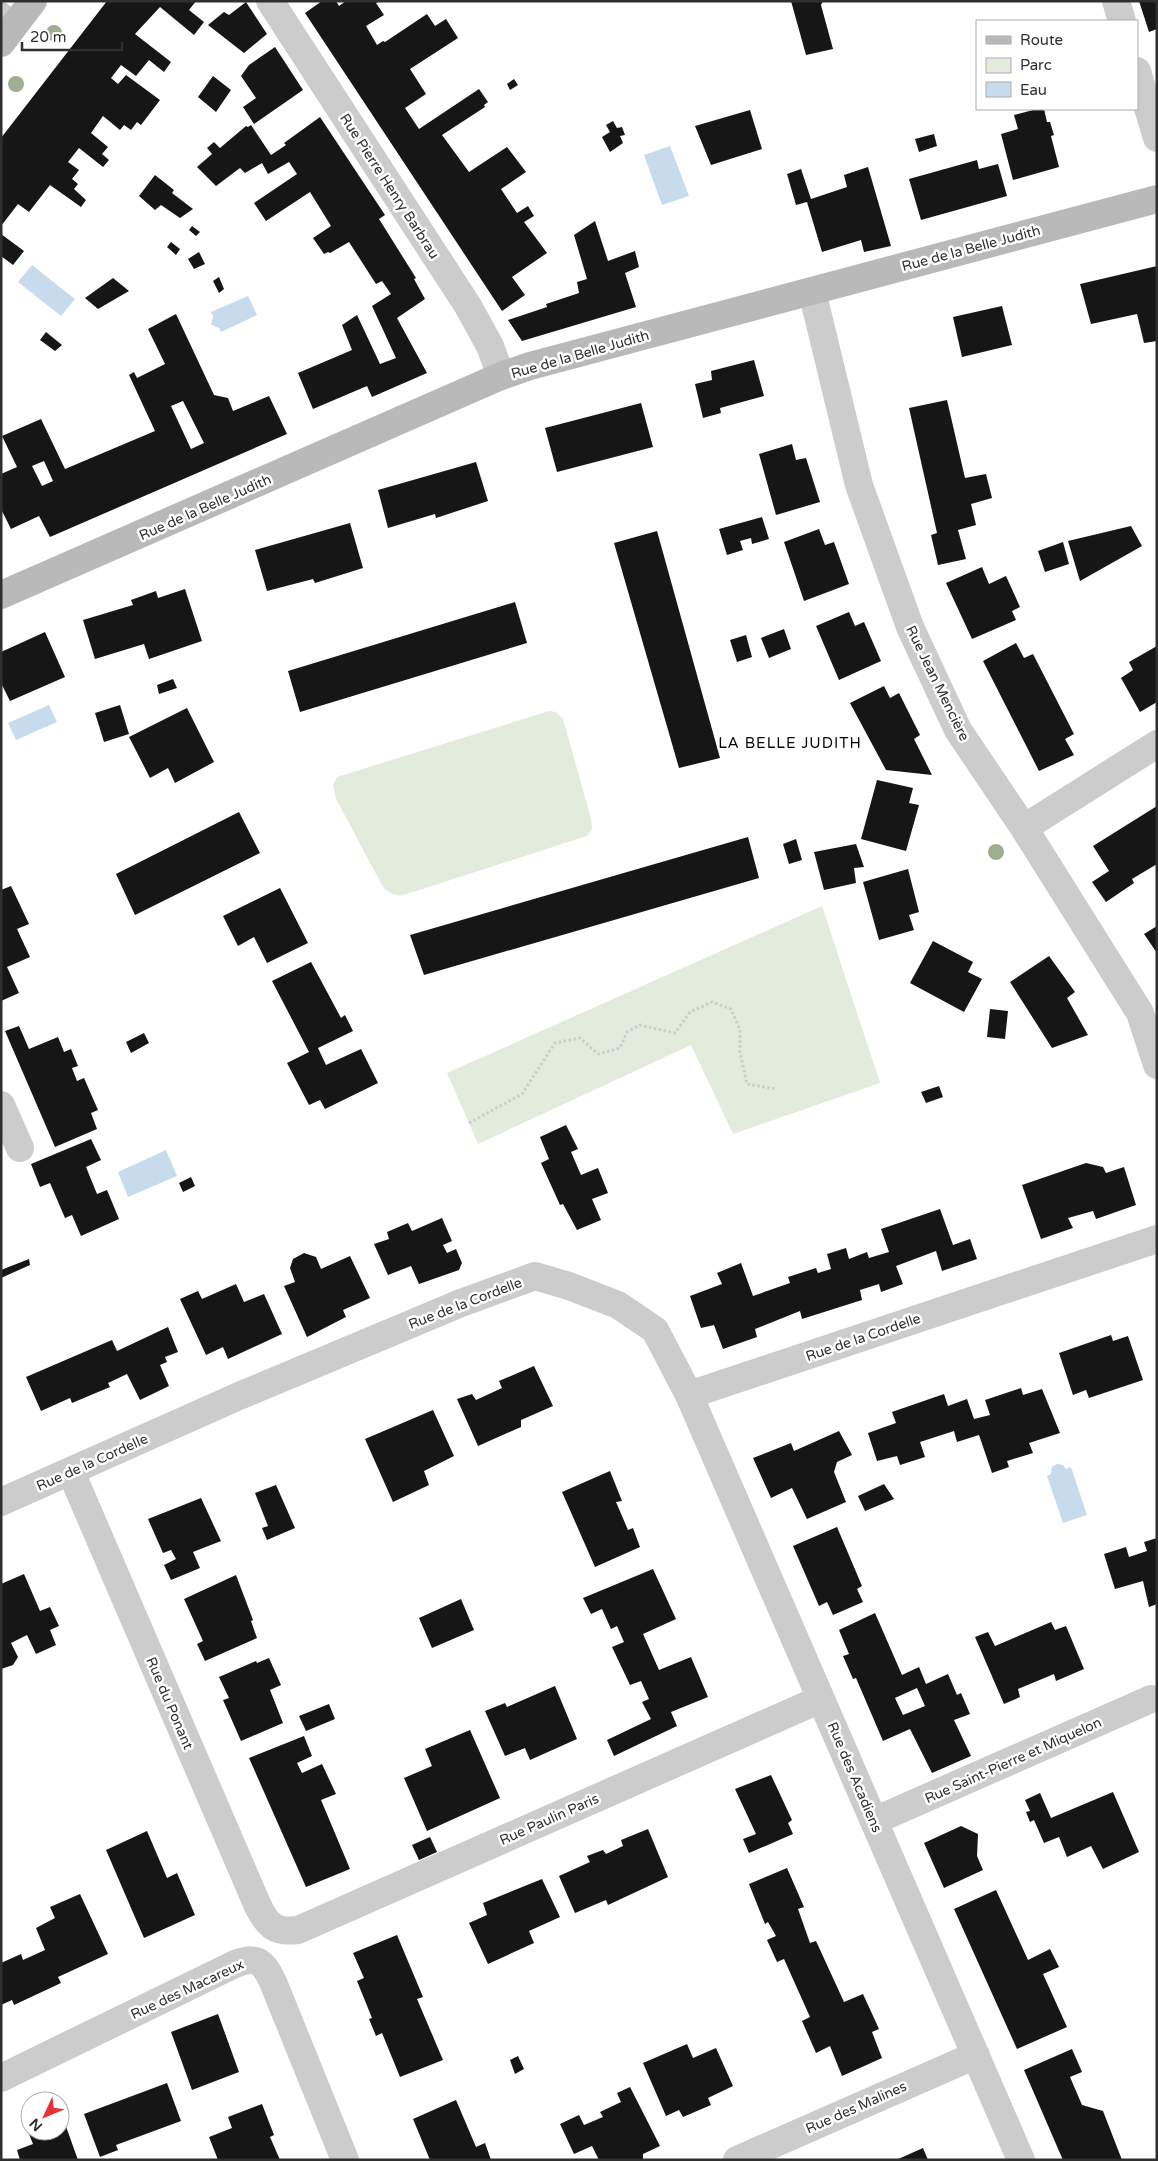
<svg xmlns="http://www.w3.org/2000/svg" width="1158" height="2161" viewBox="0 0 1158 2161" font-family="'Varela Round',sans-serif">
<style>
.green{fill:#e3ecdc}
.water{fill:#c8dbec}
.building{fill:#161616;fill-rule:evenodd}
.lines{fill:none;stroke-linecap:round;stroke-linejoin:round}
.path{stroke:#ccc;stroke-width:3;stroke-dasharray:2.5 2.5;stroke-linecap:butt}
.lane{stroke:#ccc;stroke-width:16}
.street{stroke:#ccc;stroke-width:28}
.secondary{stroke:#b9b9b9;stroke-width:28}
.tree{fill:#9eae93}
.labels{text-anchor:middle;stroke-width:5;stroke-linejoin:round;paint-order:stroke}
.street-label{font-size:14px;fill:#2f2f2f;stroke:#fff}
.neighbourhood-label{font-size:15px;letter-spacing:1px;fill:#000;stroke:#fff}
</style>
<rect width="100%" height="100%" fill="#fff"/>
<path class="green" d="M549 711 556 712 563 719 591 818 592 829 587 836 404 895C395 896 390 894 383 887L336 799 333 785 337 777Z
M822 906 880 1083 733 1134 691 1045 478 1144 447 1073Z"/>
<path class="water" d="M670 146 689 196 662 205 644 155Z
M32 265 75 299 61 316 18 282Z
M248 296 257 315 221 332 219 328 211 325 213 316 211 312Z
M49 705 57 722 16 740 8 723Z
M166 1150 177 1176 128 1197 118 1172Z
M1057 1464 1063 1465 1066 1469 1071 1467 1087 1515 1063 1523 1047 1476 1051 1474 1052 1467Z"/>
<path class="building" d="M107 1H196L189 10 204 22 194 35 160 7 135 34 171 62 164 72 149 60 136 76 121 65 111 78 118 84 126 75 160 100 141 125 137 122 131 130 124 125 120 130 103 116 91 133 108 147 102 154 109 160 103 167 79 148 68 162 79 170 72 179 78 184 74 189 86 200 81 207 50 185 29 212 18 204 1 226V138Z
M322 1H336L339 6 346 1H380L376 3 384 15 366 26 377 45 383 41 385 42 427 14 435 26 446 19 458 38 410 69 426 94 405 108 419 129 479 89 488 102 484 105 485 107 442 135 469 172 507 147 526 172 501 189 517 213 528 206 534 216 524 222 547 253 512 277 525 295 502 311 305 13Z
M791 1H823L821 5 833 49 806 55Z
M1139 1H1157V29L1149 32Z
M246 2 267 34 244 53 208 25 224 12 229 15Z
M275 47 303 90 254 124 243 107 256 98 241 76 249 65Z
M213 76 231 90 216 112 198 97Z
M514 79 518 85 510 90 507 84Z
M1037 109H1044L1047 122H1050L1054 135 1051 136 1059 167 1013 180 1001 134 1018 129 1014 115Z
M750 110 762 149 711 165 695 126Z
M320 117 385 215 379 219 416 278 414 279 425 299 397 318 427 373 372 397 367 386 313 409 298 373 352 350 342 325 357 315 380 364 396 358 372 306 391 294 382 281 376 284 349 242 330 253 328 252 324 254 313 238 331 226 310 192 266 221 254 203 297 174 289 162 268 174 262 163 245 173 240 168 216 186 197 167 212 154 207 148 214 142 220 148 246 126 248 127 251 125 271 155 286 145 284 143Z
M613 121 617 128 622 127 625 135 620 136 623 143 610 152 602 137 610 132 606 125Z
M934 134 937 146 919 152 915 139Z
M977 160 979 169 998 164 1007 196 921 220 909 179Z
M868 167 891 246 864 252 861 240 822 252 807 202 796 205 787 174 801 169 811 199 847 187 844 175Z
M155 175 174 190 172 193 193 209 180 218 161 205 155 210 139 196Z
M595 221 608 261 635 251 639 267 625 273 636 307 522 341 508 320 547 307 546 304 579 293 577 282 587 279 574 235Z
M192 226 200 232 196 236 189 230Z
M1 234 24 251 13 265 1 256Z
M171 242 180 249 176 255 167 247Z
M199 252 205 264 194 269 188 259Z
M1157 266V341L1144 343 1137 314 1091 324 1080 284Z
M219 277 224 289 219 293 213 281Z
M113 278 129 291 98 309 85 298Z
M1002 306 1012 345 962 357 953 317Z
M176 314 214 395 228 398 233 411 269 396 287 434 50 537 39 516 11 529 1 509V474L17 467 2 436 41 419 65 469 155 431 129 375 134 372 137 378 165 364 148 329ZM183 401 204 443 191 449 171 406ZM44 461 53 481 42 486 32 466Z
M46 332 62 345 55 351 40 340Z
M754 360 764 396 720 408 721 413 703 418 695 384 712 380 711 371Z
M947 400 965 478 986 474 992 498 971 504 976 525 958 530 966 559 938 565 931 535 937 533 909 408Z
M641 403 653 447 557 472 545 428Z
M792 444 796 460 806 458 820 502 776 515 759 454Z
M476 462 488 501 436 518 435 514 388 528 378 490Z
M762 517 769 539 752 544 751 538 740 541 743 550 727 555 719 529Z
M350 523 363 568 315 583 313 579 267 591 255 550Z
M1131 526 1142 546 1080 581 1068 541Z
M819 529 825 545 834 542 849 584 804 601 784 542Z
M657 531 720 758 679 768 614 543Z
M1063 542 1069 564 1045 572 1038 551Z
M982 567 989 584 1006 576 1020 607 1012 611 1016 620 972 639 946 583Z
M185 589 202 641 149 659 144 644 95 659 83 620 133 605 131 600 156 591 158 598Z
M515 602 527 643 300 712 288 671Z
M849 612 855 626 864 622 881 661 839 680 816 626Z
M784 629 791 649 769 658 761 638Z
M45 632 65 677 10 701 1 683V652Z
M746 635 752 657 737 662 730 640Z
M1016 643 1024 658 1033 654 1074 734 1065 739 1074 755 1039 771 983 661Z
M1157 646V702L1140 712 1121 678 1133 670 1129 662Z
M173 679 177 688 159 694 157 685Z
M884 686 890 698 899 693 920 735 914 739 932 775 886 770 850 703Z
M120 705 129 734 104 742 95 713Z
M187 708 214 762 175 783 168 768 150 778 129 737Z
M877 780 913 788 909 803 919 805 906 851 861 839Z
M1157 806V864L1132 879 1134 883 1106 902 1092 882 1109 871 1093 846Z
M239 812 260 853 135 915 116 874Z
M748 837 759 878 424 975 410 935Z
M796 839 802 860 789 864 783 844Z
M856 844 864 867 854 868 856 883 824 890 814 852Z
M908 869 919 912 909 915 914 930 879 940 863 882Z
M11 886 29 924 17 929 30 957 7 967 19 993 1 1001V890Z
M280 888 308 943 267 963 254 937 238 946 223 916Z
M1157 926V953L1144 934Z
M933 941 973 962 968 972 982 979 964 1012 910 983Z
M1049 956 1075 992 1067 998 1088 1035 1052 1048 1010 982Z
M311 962 341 1018 345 1015 353 1031 318 1048 326 1065 361 1049 378 1083 325 1109 320 1100 309 1105 287 1063 309 1052 272 981Z
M990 1009 1008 1011 1005 1039 987 1037Z
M19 1026 29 1049 58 1037 64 1052 71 1049 78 1066 72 1068 77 1081 84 1078 98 1110 91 1113 97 1129 55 1147 5 1031Z
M144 1033 149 1043 131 1053 126 1042Z
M939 1086 943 1097 926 1103 921 1092Z
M566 1125 578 1149 571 1152 581 1175 598 1168 608 1193 592 1199 601 1220 577 1230 563 1204 560 1205 541 1163 549 1159 540 1137Z
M91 1139 101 1160 86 1167 97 1194 107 1190 119 1219 81 1236 72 1215 65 1218 50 1183 40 1187 31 1164Z
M1086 1163 1103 1167 1106 1173 1124 1167 1136 1205 1096 1219 1093 1211 1068 1218 1073 1228 1041 1239 1022 1185Z
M191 1177 195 1186 183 1192 179 1183Z
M940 1209 953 1245 970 1239 977 1259 942 1271 936 1251 896 1266 903 1284 881 1292 879 1284 860 1290 862 1300 802 1319 800 1311 755 1329 757 1337 723 1349 714 1325 701 1328 690 1296 722 1284 717 1273 741 1263 753 1296 790 1283 788 1277 816 1268 818 1273 831 1269 827 1254 846 1248 849 1259 867 1252 869 1258 889 1252 881 1229Z
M442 1218 452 1241 443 1245 447 1253 456 1249 462 1263 459 1270 419 1284 411 1266 388 1275 374 1244 389 1239 387 1232 408 1223 412 1231Z
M304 1253 316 1257 321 1269 350 1256 370 1298 343 1310 346 1317 307 1337 284 1286 295 1282 290 1268 293 1259Z
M29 1259 30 1265 1 1278V1270Z
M236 1284 244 1302 264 1294 282 1334 228 1359 223 1347 206 1355 180 1299 198 1291 202 1299Z
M168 1327 178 1352 165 1357 167 1362 160 1365 169 1386 140 1400 127 1374 108 1383 110 1387 72 1403 70 1398 41 1411 26 1377 112 1340 117 1351Z
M1111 1335 1113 1341 1128 1336 1143 1380 1089 1398 1086 1390 1073 1395 1059 1353Z
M534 1366 553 1406 521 1420V1427L478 1446 457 1399 472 1394 476 1400 502 1388 499 1381Z
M1021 1388 1023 1395 1042 1389 1060 1433 1029 1443 1033 1453 1007 1461 1009 1467 992 1473 979 1435 957 1442 954 1431 920 1442 925 1457 900 1465 897 1456 877 1461 868 1433 896 1423 892 1412 944 1394 948 1406 967 1399 974 1419 990 1415 985 1400Z
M433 1410 454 1456 424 1471 429 1485 393 1502 365 1439Z
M839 1431 852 1455 837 1462 834 1472 846 1502 807 1519 792 1488 771 1498 753 1458 791 1443 794 1451Z
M610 1471 622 1501 616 1502 628 1530 633 1528 640 1547 595 1567 562 1492Z
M884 1484 894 1499 865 1511 858 1496Z
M276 1485 295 1528 267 1540 262 1528 268 1526 255 1493Z
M201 1498 221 1541 193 1552 200 1568 171 1580 164 1565 176 1559 171 1550 163 1553 148 1519Z
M837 1527 862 1586 857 1589 863 1602 833 1615 827 1602 819 1606 793 1546Z
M1157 1538V1604L1149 1607 1143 1581 1115 1589 1104 1554 1126 1547 1129 1557 1147 1551 1144 1542Z
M653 1569 676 1619 643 1634 659 1670 691 1657 708 1697 671 1712 677 1726 614 1756 607 1740 651 1719 642 1702 649 1699 641 1681 630 1685 612 1647 624 1642 617 1626 611 1629 602 1609 591 1614 583 1598Z
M24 1574 40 1611 50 1607 59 1626 50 1630 56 1645 36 1654 27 1635 11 1643 18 1657 13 1665 1 1669V1584Z
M236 1575 253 1620 251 1621 257 1638 205 1661 197 1644 203 1641 184 1599Z
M461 1599 474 1630 432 1648 419 1618Z
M875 1613 902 1675 919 1667 926 1684 948 1674 957 1695 961 1693 970 1714 954 1720 971 1756 932 1773 910 1729 883 1741 856 1678 853 1679 843 1656 849 1654 839 1630ZM917 1688 925 1706 903 1715 895 1698Z
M1051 1622 1055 1630 1066 1626 1084 1669 1056 1681 1054 1674 1018 1689 1020 1697 1004 1704 975 1637 988 1632 995 1646Z
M269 1658 281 1685 270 1690 283 1723 241 1741 223 1700 229 1698 219 1677 256 1661 257 1663Z
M555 1686 577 1739 530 1760 525 1748 505 1756 485 1711 505 1703 507 1707Z
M329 1704 335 1719 306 1731 299 1716Z
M470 1730 500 1798 427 1831 404 1778 432 1766 425 1749Z
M304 1736 312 1756 297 1763 302 1773 322 1764 336 1794 321 1800 350 1869 306 1887 249 1758Z
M771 1775 792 1820 788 1823 793 1834 749 1853 743 1839 756 1834 735 1789Z
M1113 1792 1139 1852 1103 1869 1091 1846 1067 1857 1059 1837 1044 1843 1034 1820 1030 1822 1026 1812 1030 1811 1025 1800 1040 1793 1051 1818Z
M961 1826 978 1834 977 1856 983 1870 944 1888 924 1843Z
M648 1829 668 1877 608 1905 606 1900 575 1913 559 1876 590 1862 587 1856 603 1850 606 1854 623 1846 621 1840Z
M147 1831 167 1878 177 1873 195 1915 144 1938 106 1850Z
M430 1837 437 1852 419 1860 412 1845Z
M787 1868 804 1907 798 1909 810 1943 816 1941 844 2002 863 1994 879 2029 872 2032 882 2058 842 2076 830 2046 816 2053 802 2021 810 2017 784 1959 777 1962 767 1940 776 1936 768 1922 765 1924 749 1884Z
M542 1879 560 1917 529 1931 534 1943 488 1964 469 1923 487 1915 483 1903Z
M996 1890 1028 1960 1050 1949 1059 1967 1043 1974 1067 2027 1017 2049 954 1909Z
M80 1894 108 1954 58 1977 61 1983 14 2005 12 2000 1 2005V1963L21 1954 23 1960 45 1950 36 1928 55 1918 50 1907Z
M397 1935 423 1997 417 1999 443 2060 400 2077 382 2033 376 2036 369 2019 372 2018 357 1981 364 1978 353 1953Z
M218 2014 239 2072 192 2090 171 2032Z
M687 2044 693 2058 716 2048 733 2086 708 2098 711 2105 683 2117 679 2110 666 2116 643 2063Z
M1072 2049 1082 2072 1070 2077 1082 2105 1103 2111 1122 2160H1063L1059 2151 1024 2070Z
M518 2056 524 2069 515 2074 510 2060Z
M167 2083 181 2121 116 2145 118 2150 100 2157 84 2114Z
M630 2087 660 2146 643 2154V2160H599L592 2146 574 2154 560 2124 579 2115 584 2125 603 2117 600 2112 621 2102 617 2093Z
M456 2100 476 2147 485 2143 491 2160H430L413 2119Z
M262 2104 274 2135 270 2137 280 2160H218L209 2137 232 2128 228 2117Z
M64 2121 78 2160H20L17 2150 33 2144 29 2134 38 2131H60V2123Z
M923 2148 928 2160H896Z"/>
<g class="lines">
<path class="path" d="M469 1123 522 1094 555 1043 580 1038 598 1054 620 1048 627 1032 640 1025 675 1033 690 1012 712 1002 731 1009 740 1030V1052L747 1084 776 1089"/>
<path class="lane" d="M1 9 17 22"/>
<path class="street" d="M270 1 468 306 490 346 501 376
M1116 1 1122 21
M1137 71 1157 138
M812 291 859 485 910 627 958 730 1024 828 1140 1013 1157 1065
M1024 828 1157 744
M1 1105 20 1148
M689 1395 1021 2160
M71 1472 257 1904C267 1925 274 1933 298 1930L821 1699
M1 1502 239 1396 461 1303 535 1276 569 1286 618 1305 655 1330 689 1395 1157 1239
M874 1821 1151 1699
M1 2078 235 1964C257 1955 264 1962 273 1982L345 2160
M737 2160 976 2055"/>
<path class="secondary" d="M1 43 33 1
M1 595 501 376 530 366 1157 199"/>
</g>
<g class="tree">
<circle cx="54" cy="33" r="8"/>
<circle cx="16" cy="84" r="8"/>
<circle cx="996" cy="852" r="8"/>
</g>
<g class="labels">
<g class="street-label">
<text transform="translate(390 186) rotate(57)" y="5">Rue Pierre Henry Barbrau</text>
<text transform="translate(971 248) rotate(-15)" y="5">Rue de la Belle Judith</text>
<text transform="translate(580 354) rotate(-16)" y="5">Rue de la Belle Judith</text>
<text transform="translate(205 507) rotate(-24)" y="5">Rue de la Belle Judith</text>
<text transform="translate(938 683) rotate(64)" y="5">Rue Jean Mencière</text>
<text transform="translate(465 1303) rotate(-21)" y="5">Rue de la Cordelle</text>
<text transform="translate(863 1337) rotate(-19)" y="5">Rue de la Cordelle</text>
<text transform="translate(92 1462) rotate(-24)" y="5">Rue de la Cordelle</text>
<text transform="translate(170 1703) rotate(67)" y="5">Rue du Ponant</text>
<text transform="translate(1013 1760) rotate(-24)" y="5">Rue Saint-Pierre et Miquelon</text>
<text transform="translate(855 1777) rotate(67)" y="5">Rue des Acadiens</text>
<text transform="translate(549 1819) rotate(-24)" y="5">Rue Paulin Paris</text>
<text transform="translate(187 1989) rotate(-25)" y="5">Rue des Macareux</text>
<text transform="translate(856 2107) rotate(-24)" y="5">Rue des Malines</text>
</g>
<g class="neighbourhood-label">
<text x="790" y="748">LA BELLE JUDITH</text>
</g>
</g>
<rect width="1158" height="2161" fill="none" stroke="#2f2f2f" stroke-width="5"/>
<rect x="976" y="20" width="162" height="90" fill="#ffffff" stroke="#acacac"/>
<rect x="986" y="36" width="25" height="8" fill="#b9b9b9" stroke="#acacac"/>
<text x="1020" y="45" font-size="15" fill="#2f2f2f">Route</text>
<rect x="986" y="58" width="25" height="15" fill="#e3ecdc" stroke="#acacac"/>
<text x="1020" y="70" font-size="15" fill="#2f2f2f">Parc</text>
<rect x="986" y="82" width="25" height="15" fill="#c8dbec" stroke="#acacac"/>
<text x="1020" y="95" font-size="15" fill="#2f2f2f">Eau</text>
<g transform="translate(45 2116) rotate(226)"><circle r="24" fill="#ffffff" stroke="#acacac"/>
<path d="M0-4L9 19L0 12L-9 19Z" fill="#e7302f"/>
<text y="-8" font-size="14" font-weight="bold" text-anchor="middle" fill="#2f2f2f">N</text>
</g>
<path d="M22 42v8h100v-8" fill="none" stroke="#2f2f2f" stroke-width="2.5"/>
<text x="30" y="42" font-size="15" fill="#2f2f2f" stroke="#ffffff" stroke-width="4" paint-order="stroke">20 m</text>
</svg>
